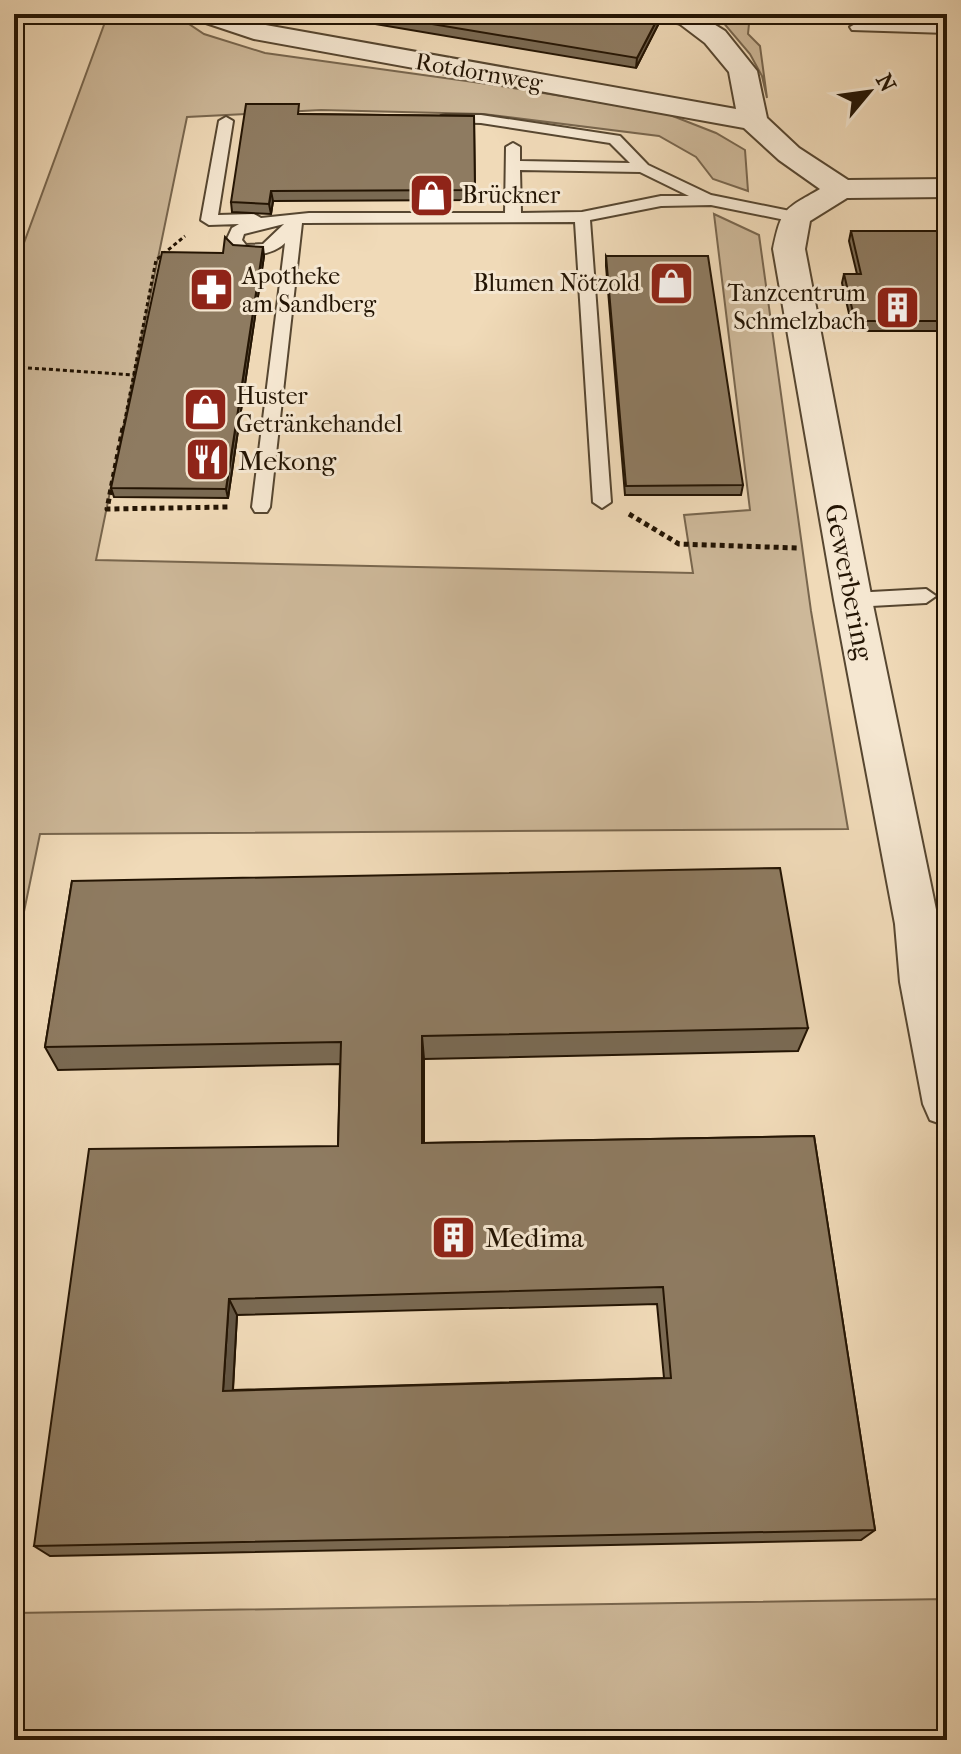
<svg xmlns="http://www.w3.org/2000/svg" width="961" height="1754" viewBox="0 0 961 1754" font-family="'IM FELL French Canon',serif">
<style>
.green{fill:#cdb899;stroke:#78664e;stroke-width:2}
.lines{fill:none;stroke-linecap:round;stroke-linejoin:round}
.lane-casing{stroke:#564630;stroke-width:4}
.street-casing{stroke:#564630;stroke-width:4}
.path-far1{stroke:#231403;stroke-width:3;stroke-dasharray:4 3;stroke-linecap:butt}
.path{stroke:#231403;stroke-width:5;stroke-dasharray:5 4;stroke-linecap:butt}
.lane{fill:#f5e7d1;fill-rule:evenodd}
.street{fill:#f5e7d1;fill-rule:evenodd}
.wall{fill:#7a6a53;stroke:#231403;stroke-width:2;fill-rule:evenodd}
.shaded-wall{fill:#635644;stroke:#231403;stroke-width:2}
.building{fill:#8e7b61;stroke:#231403;stroke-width:2;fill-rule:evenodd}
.labels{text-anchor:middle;stroke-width:6;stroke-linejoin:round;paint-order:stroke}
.far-street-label{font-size:24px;fill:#231403;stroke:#f5e7d1}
.far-poi-label{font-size:24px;fill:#231403;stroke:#f5e7d1;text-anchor:start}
.poi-label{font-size:28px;fill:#231403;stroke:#f5e7d1;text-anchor:start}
.street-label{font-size:28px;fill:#231403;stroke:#f5e7d1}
</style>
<rect width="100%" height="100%" fill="#f0dab8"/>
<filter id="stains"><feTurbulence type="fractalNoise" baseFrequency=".0025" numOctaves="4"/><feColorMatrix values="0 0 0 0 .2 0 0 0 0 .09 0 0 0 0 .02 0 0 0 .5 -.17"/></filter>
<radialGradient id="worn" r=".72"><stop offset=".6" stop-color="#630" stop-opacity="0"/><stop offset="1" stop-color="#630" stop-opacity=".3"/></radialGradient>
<path class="green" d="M108 14H174L204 34 265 53 488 84 665 113 716 133 745 150 748 191 713 179 696 157 659 136 483 114 321 110 187 117 96 560 693 573 684 515 750 510 714 214 759 235 811 611 848 829 40 834 14 960V270Z
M716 14H750L748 34 760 46 767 98 762 76 750 54Z
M947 1599V1740H14V1613Z"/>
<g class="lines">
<defs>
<path id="lane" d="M638 14H670L696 21 689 25 645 18Z
M857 23 947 25V33L852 30 850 27Z
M446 115H481L620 136 648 165 711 195 795 212 803 217 795 222 711 205 661 206 590 220 611 502 602 508 593 502 575 222 302 223 270 507 267 512H255L252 507 285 243C271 256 253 256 235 252L226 241 232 228 239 224 209 225 201 220 219 121 226 117 233 121 218 215 254 214 261 218 309 213H505L506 147 513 143 520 147V161L630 163 610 143 481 123 441 122V116ZM520 170 640 172 689 196H661L582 212 521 213ZM284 224 263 244 246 245 242 240 244 234Z
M926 589 936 596 926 603 853 607 843 600 853 593Z"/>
<path id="street" d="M193 14H232L260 24 736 109 729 72 705 43 676 21 679 14H705L704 18 725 31 757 71 767 118 799 148 848 180 947 179V197L847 198 810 221 805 249 872 600 939 924 947 987V1126L930 1120 923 1104 900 982 895 924 834 600 773 249C782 207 784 210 820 189L779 160 744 128 254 39 197 20Z"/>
</defs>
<use href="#lane" class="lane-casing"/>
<use href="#street" class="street-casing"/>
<path class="path-far1" d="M14 367 134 375
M123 430 156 260 185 236"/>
<path class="path" d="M123 428 107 509 229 507
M629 514 679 544 798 548"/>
<use href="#lane" class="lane"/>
<use href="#street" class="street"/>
</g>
<path class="wall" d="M316 14H660L659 23 636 68Z
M300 114 474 116 475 200 273 201 271 214 232 212 231 202Z
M851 231H947V331H853L842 283 844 274H857L849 241Z
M233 245 264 256 228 498 114 497 111 488 223 253Z
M606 256 743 485 741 495H625L606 266Z
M946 636H947V709L937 660Z
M72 881 808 1028 798 1051 424 1059V1143L814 1136 875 1530 861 1540 50 1556 34 1546 338 1146 340 1064 58 1070 45 1047ZM657 1304 664 1378 233 1390 237 1315Z"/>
<path class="shaded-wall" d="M660 14 659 23 636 68 637 58Z
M271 191 273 201 271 214 269 204Z
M263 247 264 256 228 498 226 489Z
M422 1036 424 1059V1163L422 1143Z
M229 1299 237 1315 232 1404 223 1391Z"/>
<path class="building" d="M372 14H660L637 58Z
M246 104H299L298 114 474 116 475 190 271 191 269 204 231 202Z
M851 231H947V321H855L844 274H861Z
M225 237 233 245 263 247 226 489 111 488 162 252 223 253Z
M606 256H708L743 485 626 486Z
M780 868 808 1028 422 1036V1143L814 1136 875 1530 34 1546 89 1149 338 1146 341 1042 45 1047 72 881ZM663 1287 671 1378 223 1391 229 1299Z"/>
<defs>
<symbol id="shop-square" viewBox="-11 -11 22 22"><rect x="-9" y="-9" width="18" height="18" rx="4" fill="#8f2418" stroke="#f5e7d1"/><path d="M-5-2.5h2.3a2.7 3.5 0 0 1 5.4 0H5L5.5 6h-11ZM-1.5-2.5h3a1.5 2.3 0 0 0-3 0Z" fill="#fff"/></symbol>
<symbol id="pharmacy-square" viewBox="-11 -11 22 22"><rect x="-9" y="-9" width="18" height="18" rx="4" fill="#8f2418" stroke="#f5e7d1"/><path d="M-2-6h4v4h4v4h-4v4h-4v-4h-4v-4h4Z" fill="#fff"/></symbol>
<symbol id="building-square" viewBox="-11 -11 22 22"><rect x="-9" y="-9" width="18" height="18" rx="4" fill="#8f2418" stroke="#f5e7d1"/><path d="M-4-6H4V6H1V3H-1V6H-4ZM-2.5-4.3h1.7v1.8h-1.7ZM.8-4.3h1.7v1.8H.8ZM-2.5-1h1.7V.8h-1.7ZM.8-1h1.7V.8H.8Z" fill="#fff"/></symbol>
<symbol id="restaurant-square" viewBox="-11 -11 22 22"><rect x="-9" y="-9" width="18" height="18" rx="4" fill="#8f2418" stroke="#f5e7d1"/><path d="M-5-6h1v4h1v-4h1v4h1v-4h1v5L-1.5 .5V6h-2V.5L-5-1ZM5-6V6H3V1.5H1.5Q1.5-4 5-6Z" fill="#fff"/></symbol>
</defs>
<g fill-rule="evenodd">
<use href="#shop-square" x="406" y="170" width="51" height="51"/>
<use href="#shop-square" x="646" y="258" width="51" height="51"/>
<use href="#pharmacy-square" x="186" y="264" width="51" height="51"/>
<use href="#building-square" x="872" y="282" width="51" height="51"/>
<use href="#shop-square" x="180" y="384" width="51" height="51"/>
<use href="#restaurant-square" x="182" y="434" width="51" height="51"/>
<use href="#building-square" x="428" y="1212" width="51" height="51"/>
</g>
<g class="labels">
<g class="far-street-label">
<text transform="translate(479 72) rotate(10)" y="8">Rotdornweg</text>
</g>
<g class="far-poi-label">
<text x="462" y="203">Brückner</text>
<text x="242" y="284">Apotheke<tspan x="242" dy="28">am Sandberg</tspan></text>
<text x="640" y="291" text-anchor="end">Blumen Nötzold</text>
<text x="866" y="301" text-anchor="end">Tanzcentrum<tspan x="866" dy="28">Schmelzbach</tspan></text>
<text x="236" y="404">Huster<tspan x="236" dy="28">Getränkehandel</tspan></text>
</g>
<g class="poi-label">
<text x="238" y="470">Mekong</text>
<text x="485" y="1247">Medima</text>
</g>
<g class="street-label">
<text transform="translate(850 582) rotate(79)" y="10">Gewerbering</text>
</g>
</g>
<rect width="961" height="1754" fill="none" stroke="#f0dab8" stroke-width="48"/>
<rect x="16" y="16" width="929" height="1722" fill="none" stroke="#231403" stroke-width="4"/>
<rect x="24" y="24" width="913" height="1706" fill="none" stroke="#231403" stroke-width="2"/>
<g transform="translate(869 92) rotate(61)" stroke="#f5e7d1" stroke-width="6" paint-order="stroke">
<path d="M0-6L14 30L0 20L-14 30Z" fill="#231403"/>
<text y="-12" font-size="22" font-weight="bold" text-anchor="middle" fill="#231403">N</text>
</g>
<rect width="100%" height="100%" filter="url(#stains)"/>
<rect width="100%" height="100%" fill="url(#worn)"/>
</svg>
